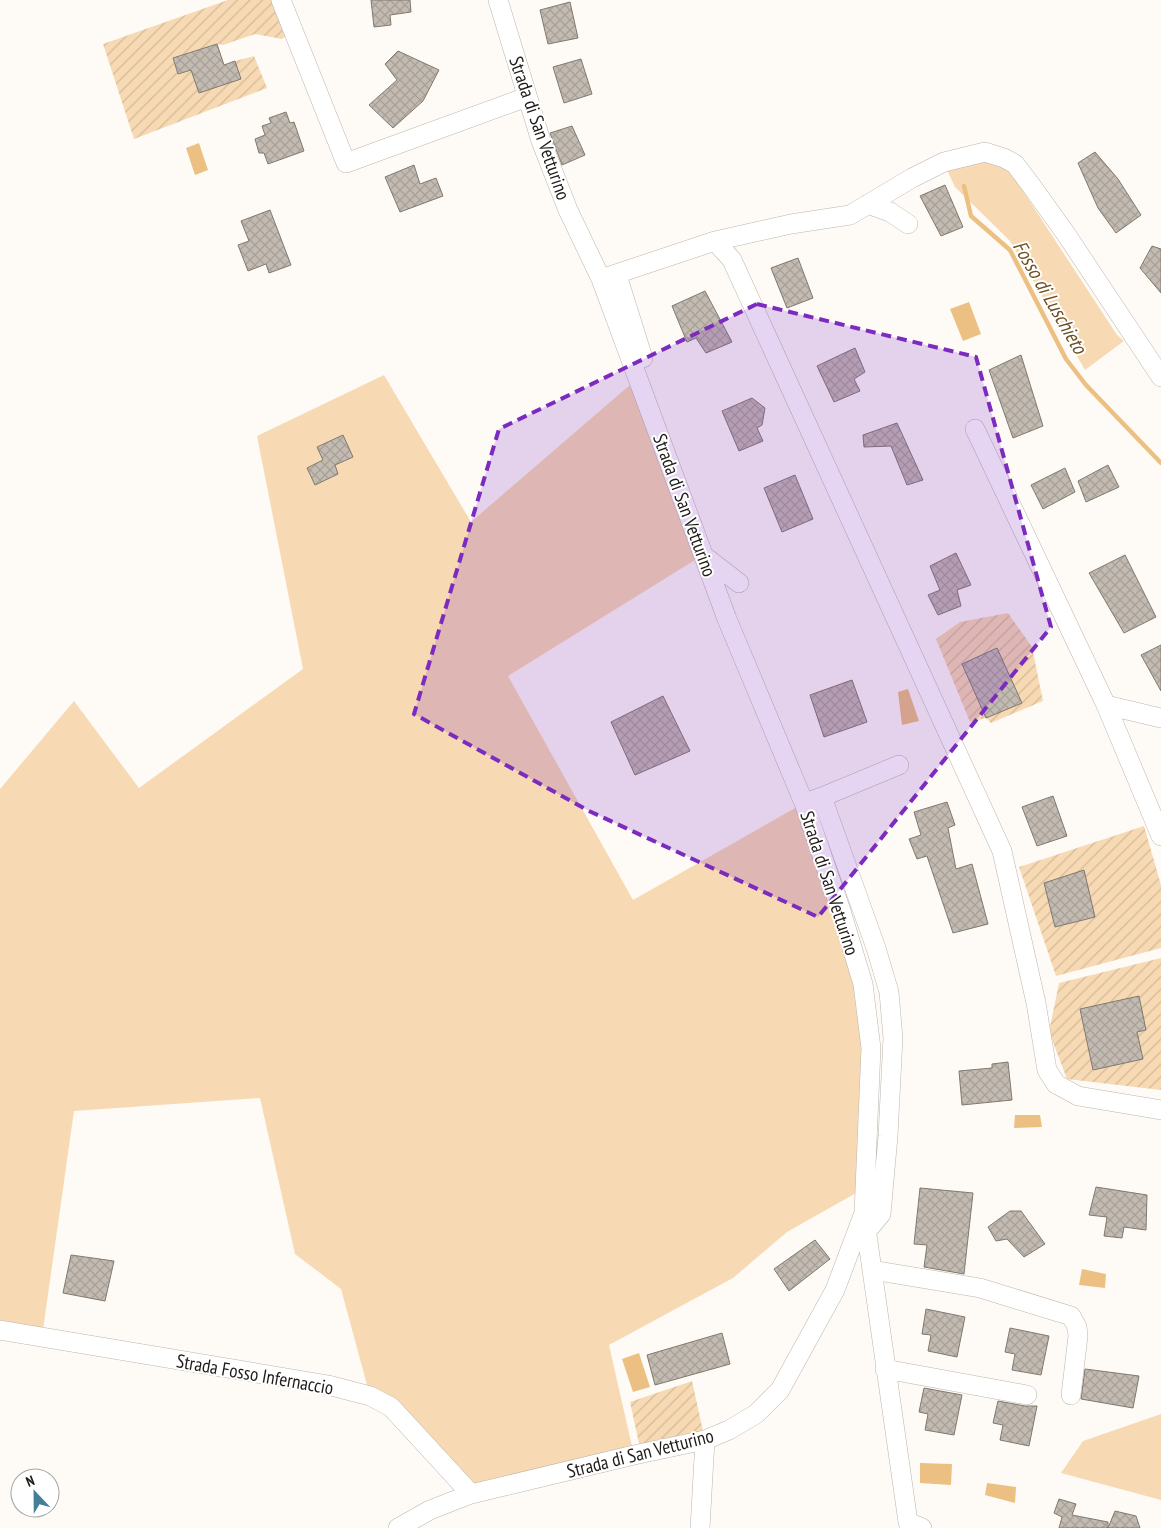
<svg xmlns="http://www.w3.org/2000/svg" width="1161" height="1528" viewBox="0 0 1161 1528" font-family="'PT Sans Narrow',sans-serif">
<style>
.grass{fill:#f7dab3}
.garden{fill:url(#garden-furrows)}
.water{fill:#ecc082}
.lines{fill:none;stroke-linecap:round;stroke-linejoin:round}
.stream{stroke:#ecc082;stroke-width:4.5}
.building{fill:url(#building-cross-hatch);stroke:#807970}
.minor-casing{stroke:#bdb5ab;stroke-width:20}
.minor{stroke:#fff;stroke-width:19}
.marked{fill:#7b2cbf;fill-opacity:0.2;stroke:#7b2cbf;stroke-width:4;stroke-dasharray:10 6;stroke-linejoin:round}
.labels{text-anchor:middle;stroke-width:4;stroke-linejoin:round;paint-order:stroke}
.street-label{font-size:19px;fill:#1e1b18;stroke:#fff}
.water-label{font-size:20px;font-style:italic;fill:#6d4f21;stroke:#fff}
</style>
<defs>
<pattern id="garden-furrows" width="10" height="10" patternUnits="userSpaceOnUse" patternTransform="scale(1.25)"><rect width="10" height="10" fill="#f7dab3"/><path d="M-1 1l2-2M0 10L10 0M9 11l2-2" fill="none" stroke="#d3ba99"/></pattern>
<pattern id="building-cross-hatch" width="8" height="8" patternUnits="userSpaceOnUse" patternTransform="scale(1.25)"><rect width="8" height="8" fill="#c3bbb1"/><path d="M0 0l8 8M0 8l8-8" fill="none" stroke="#a7a098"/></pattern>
</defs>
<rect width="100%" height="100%" fill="#fefbf7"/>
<path class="grass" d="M991 159 1006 165 1117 335 1124 341 1085 370 1010 241 955 187 946 168Z
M384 375 471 522 638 378 703 555 508 676 633 900 804 803 863 984 865 1188 787 1232 733 1278 609 1345 634 1455 471 1494 370 1396 341 1289 295 1254 260 1098 74 1111 42 1337 0 1330V789L74 701 139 788 303 669 257 436Z
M1161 1414V1500L1061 1473 1083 1441Z"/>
<path class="garden" d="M228 0H276L290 33 282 39 255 34 223 45 217 44 173 58 178 74 191 70 199 93 241 79 235 61 254 56 267 88 134 139 103 44Z
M1008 613 1032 647 1043 701 991 723 986 718 970 722 936 639 960 622Z
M1144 826 1161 885V948L1056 976 1019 867Z
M1161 958V1090L1067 1079 1049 1032 1059 983Z
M692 1381 705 1440 641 1453 630 1402Z"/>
<path class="water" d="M199 143 208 170 195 175 186 148Z
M969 302 981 334 963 341 950 309Z
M908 689 919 721 902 725 898 692Z
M1015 1115H1040L1042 1127 1014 1128Z
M1082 1269 1106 1274 1105 1288 1079 1285Z
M639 1353 650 1387 633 1392 622 1359Z
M920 1463 952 1464 951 1485 920 1483Z
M987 1483 1016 1487 1015 1503 985 1495Z"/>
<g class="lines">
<path class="stream" d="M964 186 971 216 1010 250 1066 359 1086 385 1161 463"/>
</g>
<path class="building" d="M371 0H410L411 12 390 15 391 25 374 27Z
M570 2 578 38 548 44 540 10Z
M217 44 224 65 235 61 241 79 199 93 191 70 178 74 173 58Z
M398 51 439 70 423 101 393 128 369 105 397 80 385 64Z
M581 59 592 94 564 103 553 67Z
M286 112 290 123 294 122 304 151 268 164 264 153H259L255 139 265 135 262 126 271 123 269 118Z
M572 126 585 155 562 165 550 133Z
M1095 152 1118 179 1141 215 1116 233 1098 208 1078 163Z
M414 165 420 184 436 178 443 196 400 212 385 177Z
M945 185 963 227 941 236 920 196Z
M270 210 291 265 269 273 266 264 248 271 238 245 249 241 241 221Z
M1152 246 1161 249V293L1140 268Z
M798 258 813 298 787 308 771 268Z
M705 291 732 342 706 353 696 338 687 342 672 306Z
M855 348 865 372 854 379 860 391 834 402 817 366Z
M1021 355 1043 426 1013 438 989 370Z
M752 398 765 408 762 425 757 428 763 441 739 451 722 411Z
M897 423 923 480 907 485 891 446 864 447 863 435Z
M343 435 353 457 335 465 338 474 315 485 307 468 323 460 317 447Z
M1108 465 1119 487 1086 502 1078 481Z
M1065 468 1075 492 1043 509 1031 485Z
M795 475 813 519 782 532 764 488Z
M956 553 971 585 957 590 961 606 938 615 928 595 940 590 930 566Z
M1125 555 1156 617 1124 633 1089 573Z
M1161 645V691L1141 655Z
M997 648 1022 703 986 718 962 664Z
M852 680 867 722 824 737 810 695Z
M663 696 690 751 635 775 611 722Z
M1053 796 1067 836 1037 846 1022 807Z
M947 802 955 825 948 828 956 869 972 864 988 924 953 933 927 856 917 859 909 839 921 835 914 812Z
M1084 870 1095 917 1055 927 1044 883Z
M1139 996 1146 1030 1137 1032 1143 1059 1093 1070 1080 1009Z
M1008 1062 1012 1100 962 1105 959 1071 992 1068V1064Z
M1096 1187 1147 1195 1146 1230 1124 1227 1122 1238 1104 1236 1107 1217 1089 1215Z
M920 1188 973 1193 964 1274 924 1267 927 1245 914 1244Z
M1010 1211H1021L1045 1244 1024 1257 1007 1239 996 1241 988 1227Z
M815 1240 830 1259 789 1291 774 1269Z
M71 1255 114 1261 105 1301 63 1293Z
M926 1309 965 1317 957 1357 928 1351 931 1335 922 1334Z
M1010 1328 1049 1336 1041 1375 1012 1370 1015 1354 1005 1352Z
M722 1333 730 1364 655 1385 647 1355Z
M1085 1369 1139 1376 1133 1408 1081 1399Z
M924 1388 962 1395 954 1435 925 1430 928 1414 919 1412Z
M998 1401 1025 1406H1037L1029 1446 1000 1440 1003 1425 993 1423Z
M1059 1499 1076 1504 1072 1515 1108 1522V1528L1115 1511 1136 1516 1140 1528H1059L1062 1517 1054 1513Z"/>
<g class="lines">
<defs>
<path id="minor" d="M281 0 346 163 527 97
M868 204 890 212 908 224
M715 241 791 224 850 215 912 178 944 162 985 152 1004 158 1015 164 1033 188 1066 234 1161 377
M617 275 643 358
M601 279 715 241 732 260 1002 851 1036 1003 1047 1070 1056 1084 1078 1096 1161 1110
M975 429 1106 705 1161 836
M704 556 739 583
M1106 705 1161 718
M822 797 899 765
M804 803 822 797 876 948 889 992 893 1038 888 1136 881 1214 866 1232
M865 1221 908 1522 922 1528
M872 1270 980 1288 1071 1316 1077 1327 1078 1336 1071 1395
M0 1330 328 1385 370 1396 391 1407 471 1494
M885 1369 1027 1395
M398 1528 430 1510 471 1494 634 1455 705 1440 729 1430 756 1414 780 1390 835 1290 864 1213 871 1048 863 984 841 911 804 803 727 619 601 279 568 210 541 141 498 0
M700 1528 705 1440"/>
</defs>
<use href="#minor" class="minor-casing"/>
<use href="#minor" class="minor"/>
</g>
<path class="marked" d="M757 304 976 357 1051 627 818 917 589 811 414 714 499 429Z"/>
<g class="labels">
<g class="street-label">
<text transform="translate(540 128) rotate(71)" y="7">Strada di San Vetturino</text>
<text transform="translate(685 505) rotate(70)" y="7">Strada di San Vetturino</text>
<text transform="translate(830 883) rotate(72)" y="7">Strada di San Vetturino</text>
<text transform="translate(255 1374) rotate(10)" y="7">Strada Fosso Infernaccio</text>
<text transform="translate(640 1453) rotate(-14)" y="7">Strada di San Vetturino</text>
</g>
<g class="water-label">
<text transform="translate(1050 297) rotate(60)" y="7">Fosso di Luschieto</text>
</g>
</g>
<g transform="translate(35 1493) rotate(338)"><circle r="24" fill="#ffffff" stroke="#a5a4a3"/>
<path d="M0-4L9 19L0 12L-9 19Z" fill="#437f96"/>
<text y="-8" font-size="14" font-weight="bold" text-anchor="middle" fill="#1e1b18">N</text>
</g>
</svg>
